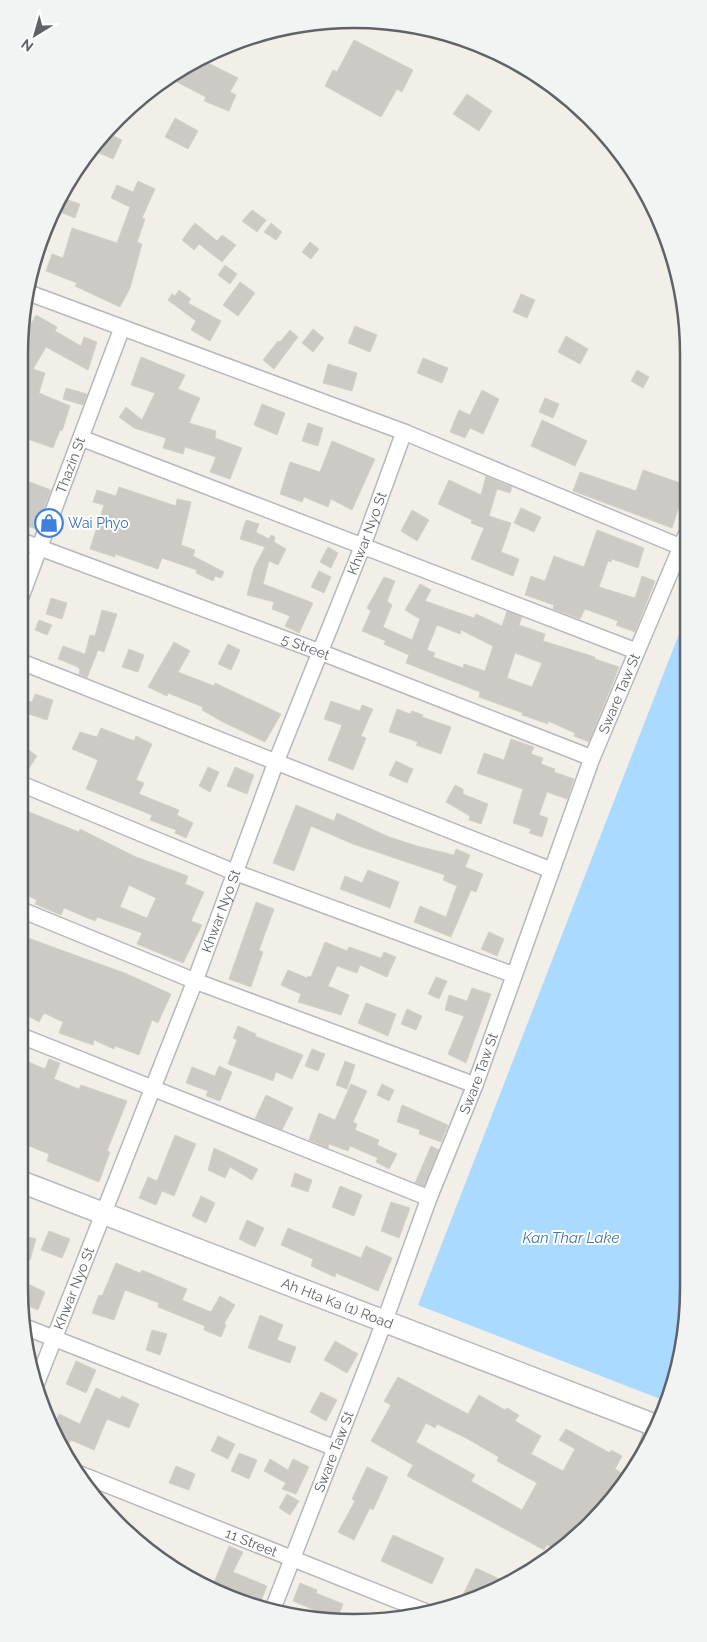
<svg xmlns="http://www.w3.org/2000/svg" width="707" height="1642" viewBox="0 0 707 1642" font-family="Raleway,sans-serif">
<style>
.water{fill:#aadaff}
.building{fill:#cccac5;stroke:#d6d1c6;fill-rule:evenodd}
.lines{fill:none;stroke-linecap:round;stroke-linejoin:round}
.street-casing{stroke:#b5b8bc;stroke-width:18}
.secondary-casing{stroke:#b6babf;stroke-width:24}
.street{stroke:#fff;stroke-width:15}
.secondary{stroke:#fff;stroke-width:21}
.labels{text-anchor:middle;stroke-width:4;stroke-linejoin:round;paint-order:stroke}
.street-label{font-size:14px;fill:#5f6368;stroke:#fff}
.shop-label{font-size:14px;fill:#366cbe;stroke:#fff;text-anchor:start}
.water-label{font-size:15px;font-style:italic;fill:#4174aa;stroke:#fff}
.rim{fill:none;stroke:#5f6368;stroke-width:2.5}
</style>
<rect width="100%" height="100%" fill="#f1efe8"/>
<path class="water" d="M686 616 688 1288 668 1402 418 1305Z"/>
<path class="building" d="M354 40 413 70 402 92 397 89 381 117 325 86 333 70 337 72Z
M198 58 238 78 230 92 236 95 229 111 204 101 206 97 173 80 177 71Z
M467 94 492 111 479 131 453 114Z
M175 118 198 131 188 149 165 137Z
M103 131 122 140 113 159 90 149Z
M138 181 155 189 142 218 145 219 137 242 142 244 130 288 120 307 75 286 77 283 46 271 52 254 63 258 72 228 117 243 130 207 111 198 117 185 133 192Z
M65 199 80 204 75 218 60 212Z
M252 210 266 220 257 232 242 221Z
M195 223 217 241 222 235 236 245 222 262 199 244 194 250 182 240Z
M271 223 282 232 276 240 264 232Z
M310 242 319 249 311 259 302 252Z
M225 265 237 274 230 284 218 275Z
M240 282 255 293 238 316 223 305Z
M179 290 191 299 188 303 221 321 210 341 191 330 196 321 168 300 172 294 175 296Z
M521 294 535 300 527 318 513 312Z
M36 315 57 327 55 331 81 346 84 337 97 342 88 370 46 347 33 369 45 373 39 393 70 406 62 431 60 430 53 448 19 436V386L23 376 19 375V353L20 343Z
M355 326 377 335 370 352 348 343Z
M313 329 324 338 313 352 302 343Z
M290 330 298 337 274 369 263 360 278 341 280 342Z
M566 336 588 349 580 364 558 352Z
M141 357 185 375 178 389 200 398 189 423 216 431 215 438 242 448 230 479 210 472 216 457 185 447 183 454 163 448 166 438 134 428 119 417 126 407 142 420 155 393 131 385Z
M423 358 448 368 442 383 417 373Z
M328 364 357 373 352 391 323 383Z
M637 370 649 377 643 388 631 381Z
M66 388 87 394 83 405 63 399Z
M482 390 499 399 483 434 470 428 465 438 450 432 459 410 470 415Z
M545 398 559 404 553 418 539 412Z
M262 404 285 413 277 435 254 425Z
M542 420 587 441 575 466 531 446Z
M308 423 323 428 318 446 302 441Z
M332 441 375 459 352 510 331 499 328 507 304 497 302 502 280 494 290 462 320 472Z
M643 470 686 485 672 528 573 491 580 472 636 491Z
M486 476 512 487 510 493 497 489 489 516 511 523 501 552 519 559 513 576 471 559 484 528 471 523 472 520 438 504 449 480 481 495Z
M30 482 51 490 36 529 19 523V513Z
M119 487 176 506 177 499 191 502 181 545 195 550 193 556 224 572 221 578 215 576 213 581 196 573 197 570 162 558 158 569 115 554V557L90 549 104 505 93 502 97 490 116 496Z
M521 508 541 517 534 532 514 523Z
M412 510 429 520 417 541 401 531Z
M246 520 259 524 256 532 269 539 271 535 275 537 274 542 286 549 278 565 269 561 263 584 313 603 299 633 285 626 290 616 272 609 274 602 247 595 254 568 265 547 240 539Z
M597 530 644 548 638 568 612 559 611 562 608 561 599 587 635 598 642 576 655 581 635 632 616 625 618 621 585 609 580 619 553 609 554 605 525 595 531 576 545 581 554 556 584 567Z
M328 547 338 553 331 568 320 562Z
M319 571 331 577 324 593 311 587Z
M384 577 395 581 387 601 392 605 383 627 412 640 420 619 405 610 420 584 431 590 425 601 474 618 476 614 502 626 507 611 522 617 519 625 545 634 543 641 595 657V659L619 667 589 742 574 736 575 733 548 721V724L522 715 523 713 479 697 480 692 406 663 409 655 384 644 386 641 362 631 371 611 367 608ZM437 625 460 634 461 630 493 646 485 671 464 664 463 668 433 657 435 653 427 650ZM515 653 542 663 532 687 507 678Z
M51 598 67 603 62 619 46 614Z
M102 610 117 614 104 652 98 650 87 678 79 674 80 669 76 666 58 659 63 646 85 654 90 635 95 636Z
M39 620 52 625 47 635 35 630Z
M174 642 190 651 178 672 214 686 215 683 281 714 265 742 223 722 202 710 203 707 168 693 167 696 148 687Z
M228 644 240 650 231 670 218 664Z
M129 649 144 655 138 672 122 667Z
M35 694 53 700 47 720 19 711V697L32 702Z
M331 701 360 711 362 705 373 709 361 736 366 738 353 770 328 760 342 725 324 719Z
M397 709 410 714 412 711 423 715 422 717 451 727 441 754 416 745 418 742 389 732Z
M101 728 134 741 136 736 152 744 136 780 144 783 139 794 179 810 177 815 193 823 186 838 175 833 176 830 150 820 152 815 86 789 98 760 72 749 80 732 97 737Z
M511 739 534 747 531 754 543 758 541 764 555 769 554 772 574 779 567 799 547 792 539 815 548 818 542 837 529 833 531 829 513 823 523 789 477 773 484 753 504 760Z
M19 743 37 756 27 771 19 765Z
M396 761 413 769 407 783 389 775Z
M208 767 219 772 210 792 199 786Z
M235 767 254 775 247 794 227 786Z
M455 785 463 789V794L488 804 481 824 469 820 470 816 446 802Z
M296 805 334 821 337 813 389 837 417 846 454 855 456 849 470 855 465 867 483 874 476 892 471 890 451 937 414 922 420 906 446 917 457 886 443 880 445 875 353 844 311 826 294 871 273 863Z
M19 808 79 832 80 829 136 857 188 876 185 884 204 892 191 921 202 925 183 963 137 944 142 933 97 917 95 921 64 908 61 915 35 904 37 900 19 892ZM129 885 156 898 147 918 120 907Z
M368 870 399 882 390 908 340 889 345 876 362 883Z
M256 902 274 909 259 950 263 952 251 987 229 979Z
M489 932 504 939 497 956 481 949Z
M28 938 127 974 171 994 158 1023 152 1020 139 1055 115 1046 114 1049 94 1040 93 1045 59 1033 63 1022 44 1013 39 1022 19 1011V961Z
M325 942 347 951 349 947 381 958 384 952 396 957 387 977 360 965 357 973 337 966 328 986 349 995 341 1015 298 1002 301 994 281 985 288 970 307 978 308 976 311 977Z
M436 977 447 981 439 999 428 994Z
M472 988 491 994 466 1063 448 1054 464 1016 445 1010 449 995 467 1001Z
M366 1003 396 1014 388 1036 358 1023Z
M407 1009 422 1016 416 1030 401 1024Z
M238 1026 256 1034 255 1036 303 1055 292 1079 276 1072 273 1081 228 1064 237 1040 233 1038Z
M312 1049 325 1054 318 1071 305 1066Z
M19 1058 45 1069 49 1059 60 1063 54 1079 79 1089 81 1085 127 1101 107 1151 110 1152 99 1182 47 1161 49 1154 19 1142Z
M345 1061 355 1065 347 1089 336 1085Z
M219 1066 232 1072 220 1101 206 1096 208 1091 186 1083 192 1067 215 1076Z
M351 1084 367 1091 353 1122 357 1124 355 1130 379 1140 377 1145 397 1154 389 1169 376 1162 378 1158 350 1146 348 1151 329 1144 328 1148 309 1140 319 1113 335 1120Z
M382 1084 394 1090 389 1101 377 1095Z
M266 1095 293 1108 282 1130 255 1119Z
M402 1105 448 1125 441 1142 419 1134 420 1130 397 1122Z
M175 1135 196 1144 174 1196 162 1191 156 1205 139 1198 148 1177 157 1181Z
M431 1146 439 1150 424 1186 415 1183Z
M214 1148 258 1169 252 1180 230 1167 225 1178 208 1170Z
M295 1173 312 1180 308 1192 291 1186Z
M340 1186 362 1195 354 1216 332 1207Z
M201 1196 215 1203 206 1223 192 1216Z
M391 1202 410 1208 399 1238 381 1231Z
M247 1220 264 1228 255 1247 239 1239Z
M288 1228 361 1258 366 1246 392 1258 378 1291 336 1273 335 1277 311 1266 313 1259 281 1245Z
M49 1231 70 1239 62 1258 41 1250Z
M19 1234 36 1239 30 1260 19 1257Z
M116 1263 140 1273 142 1270 187 1289 182 1300 211 1312 220 1296 235 1305 224 1324 226 1325 221 1337 204 1330 205 1326 158 1307 159 1303 125 1290 114 1320 92 1313 99 1295 102 1296Z
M26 1283 45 1292 38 1310 21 1303 20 1297Z
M260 1315 283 1325 277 1340 296 1347 290 1363 248 1348Z
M152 1330 167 1334 160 1355 146 1350Z
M335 1341 358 1354 347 1373 324 1360Z
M76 1361 96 1370 86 1393 66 1384Z
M398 1377 468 1414 479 1395 505 1410 507 1408 519 1415 515 1421 541 1436 531 1454 563 1471 575 1449 559 1440 566 1429 610 1453 611 1450 622 1456 615 1469 625 1475 619 1485 622 1486 605 1509 556 1550 547 1545 544 1550 407 1476 413 1465 371 1441 391 1405 384 1401ZM426 1423 435 1428 437 1424 466 1438 499 1457 497 1461 537 1483 522 1510 471 1481 475 1475 416 1442Z
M96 1388 120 1399 122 1396 139 1404 129 1428 107 1419 94 1450 71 1440 68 1446 57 1440 52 1430 59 1414 80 1424Z
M321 1392 337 1400 326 1421 310 1412Z
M218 1436 235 1444 228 1459 211 1451Z
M239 1453 257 1460 249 1479 231 1471Z
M270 1459 288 1470 293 1459 309 1467 296 1494 282 1489 286 1483 264 1471Z
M176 1466 195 1474 189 1490 169 1483Z
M367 1467 388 1477 373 1510 370 1508 354 1540 338 1532 355 1501 352 1499Z
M287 1494 299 1501 290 1515 279 1508Z
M393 1535 444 1558 432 1584 381 1561Z
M229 1546 243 1552 233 1572 267 1586 259 1606 239 1598 241 1594 213 1585Z
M476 1568 508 1583 460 1601Z
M300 1583 317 1590 316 1593 343 1604 336 1622 324 1620 326 1615 293 1601Z"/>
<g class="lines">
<defs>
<g id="street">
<path d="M29 293 404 432 681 547"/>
<path d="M81 438 636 651"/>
<path id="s1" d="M19 540 320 652 592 758"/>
<path id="s2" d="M19 602 122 328"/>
<path d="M19 661 551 870"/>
<path d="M19 783 234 872 514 975"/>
<path d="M19 909 195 981 475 1085"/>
<path d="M19 1035 429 1198"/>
<path d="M25 1327 335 1448"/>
<path id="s3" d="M35 1387 195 981 276 762 363 545 404 432"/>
<path d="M647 1447 655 1426"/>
<path id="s4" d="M75 1472 429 1613"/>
<path id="s5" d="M272 1611 385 1320 429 1198 475 1085 592 758 686 535"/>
</g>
<g id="secondary">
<path id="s6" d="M19 1181 657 1426"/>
</g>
</defs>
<use href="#street" class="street-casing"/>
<use href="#secondary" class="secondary-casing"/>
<use href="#street" class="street"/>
<use href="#secondary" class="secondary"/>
</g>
<defs>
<symbol id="shop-ring" viewBox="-11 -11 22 22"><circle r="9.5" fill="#fff" stroke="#3f7fe0" stroke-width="1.5"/><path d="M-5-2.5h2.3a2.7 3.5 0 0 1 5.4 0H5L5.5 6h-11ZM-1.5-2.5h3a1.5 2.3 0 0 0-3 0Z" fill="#3f7fe0"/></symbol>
</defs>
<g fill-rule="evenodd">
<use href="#shop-ring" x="33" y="507" width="32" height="32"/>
</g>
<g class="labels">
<g class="street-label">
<text dy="5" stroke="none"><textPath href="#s2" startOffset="146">Thazin St</textPath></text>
<text dy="5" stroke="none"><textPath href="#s3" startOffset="916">Khwar Nyo St</textPath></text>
<text dy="5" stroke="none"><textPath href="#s1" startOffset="306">5 Street</textPath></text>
<text dy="5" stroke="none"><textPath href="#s5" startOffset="981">Sware Taw St</textPath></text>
<text dy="5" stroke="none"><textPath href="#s3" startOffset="511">Khwar Nyo St</textPath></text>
<text dy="5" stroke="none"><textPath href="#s5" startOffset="576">Sware Taw St</textPath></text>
<text dy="5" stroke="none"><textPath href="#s3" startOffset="106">Khwar Nyo St</textPath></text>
<text dy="5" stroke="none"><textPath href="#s6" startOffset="341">Ah Hta Ka (1) Road</textPath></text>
<text dy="5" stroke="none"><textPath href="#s5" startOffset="171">Sware Taw St</textPath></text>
<text dy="5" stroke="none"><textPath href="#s4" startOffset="190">11 Street</textPath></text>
</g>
<g class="shop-label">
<text x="68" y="528">Wai Phyo</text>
</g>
<g class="water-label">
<text x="571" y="1243">Kan Thar Lake</text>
</g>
</g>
<path d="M0 0H707V1642H0ZM354 28H354A326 326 0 0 1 680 354V1288A326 326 0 0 1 354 1614H354A326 326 0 0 1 28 1288V354A326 326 0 0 1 354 28Z" fill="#f2f3f3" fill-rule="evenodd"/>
<path class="rim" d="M354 28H354A326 326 0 0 1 680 354V1288A326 326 0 0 1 354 1614H354A326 326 0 0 1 28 1288V354A326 326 0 0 1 354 28Z"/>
<g transform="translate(35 35) rotate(217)" stroke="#ffffff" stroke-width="4" paint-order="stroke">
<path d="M0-4L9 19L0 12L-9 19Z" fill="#5f6368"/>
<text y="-8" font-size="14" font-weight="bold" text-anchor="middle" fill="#5f6368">N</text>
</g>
</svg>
